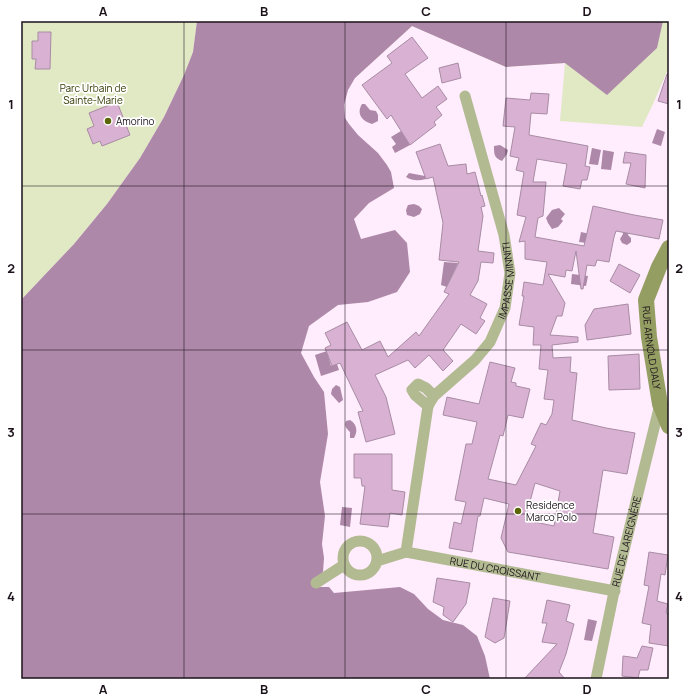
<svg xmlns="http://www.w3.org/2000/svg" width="690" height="700" viewBox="0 0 690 700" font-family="Manrope,sans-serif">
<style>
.green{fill:#e1e9c4}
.water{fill:#ad88a8}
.building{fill:#d9b2d3;stroke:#a88ba4;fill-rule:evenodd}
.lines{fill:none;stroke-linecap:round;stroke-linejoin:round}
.street{stroke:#b2ba92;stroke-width:11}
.secondary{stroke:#949e62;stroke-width:16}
.grid{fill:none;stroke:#1b111a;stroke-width:1;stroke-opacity:0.55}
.poi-dot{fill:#5b6609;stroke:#fff;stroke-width:1.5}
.labels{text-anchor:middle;stroke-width:3.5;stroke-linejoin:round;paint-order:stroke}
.park-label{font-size:10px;fill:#333a01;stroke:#fff}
.poi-label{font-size:10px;fill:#1b111a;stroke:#fff;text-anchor:start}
.street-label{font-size:10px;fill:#1b111a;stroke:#fff}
.neatline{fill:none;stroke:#1b111a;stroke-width:1.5}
.grid-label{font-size:13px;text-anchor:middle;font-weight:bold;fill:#1b111a}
</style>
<rect width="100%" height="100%" fill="#ffecfc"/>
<path class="green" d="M21 21H197L193 52 184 75 164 117 140 158 107 204 74 244 21 300Z
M320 21H669V67L653 104 642 127 560 121 565 63 506 67 412 26 355 78Z"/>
<path class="water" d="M197 21H663L657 48 607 95 565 63 506 67 412 26 355 78 348 90 344 105 345 118 349 124 358 135 378 153 387 165 391 172 394 188 369 203 354 219 361 239 395 230 407 243 410 272 397 292 368 302 338 305 309 326 301 353 314 377 324 392 328 434 320 482 325 516 322 544 324 558 323 572 321 574 320 587H329L334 593 400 587 414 594 428 609 443 620 463 625 477 636 485 656 490 679H21V300L74 244 107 204 140 158 164 117 184 75 193 52Z
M362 104H365L370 110 376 111 378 115V121L372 124C362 121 356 114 362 104Z
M657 129 665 132 661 146 652 143Z
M401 131 410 145 395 153 392 147 396 144 391 137Z
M500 145 508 150 507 154 502 161C494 158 494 154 494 146Z
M592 148 601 150 598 165 589 164Z
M603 150 614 152 611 170 601 169Z
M409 173 425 176 426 179C419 181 412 181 406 177Z
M414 204 419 206 422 209 420 214 414 217 407 215 406 210 408 205Z
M559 208 565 214 561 219 563 221 558 227 552 229 548 223 546 218 552 210Z
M622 228 629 230 628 235 631 238V242L627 245 622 243 620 239 623 234Z
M581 232 599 236 595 244 579 242Z
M444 262 458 263 447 287 441 285Z
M572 274 588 276 586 286 571 284Z
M327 351 331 366 337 364 339 370 321 376 315 355Z
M336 385 340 387 343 400 339 403 331 394 332 389Z
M350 420C357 424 358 431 354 438H350V432C346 428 344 426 346 421Z
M342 507 352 508 350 527 340 525Z
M588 619 597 621 592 641 584 640Z"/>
<path class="building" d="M38 32H51L50 69H35L36 59H32V41H38Z
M412 37 428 58 405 74 422 98 438 86 447 99 436 107 442 115 434 122 436 125 410 145 391 115 387 119 362 85 392 63 387 56Z
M458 63 461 78 442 83 439 68Z
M667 74H669V104L658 101Z
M531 93 549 94 547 114 531 113 529 135 588 146 585 166 590 167 587 180H582L580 189 563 186 567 164 537 159 533 182H546L543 216 538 218 535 237 584 246 593 206 634 215 663 220 659 239 616 231 614 237 609 262 597 260 595 266 587 265 583 289H581L576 251 572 271 566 270 565 277 548 274 565 303 562 316H557L550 335 578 337V342L552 345 553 358 571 357 570 372 577 373 572 420 606 428 635 433 627 474 603 470 593 533 614 537 608 569 508 552 501 538 509 504 484 498 480 516H478L472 552 449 548 454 522 461 524 466 502 455 500 466 444H472L477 422 443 415 447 397 479 404 490 362 515 368 511 382 516 383V386L530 389 523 418 508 415 503 436 500 435 488 479 516 485 536 446 531 444 541 423 546 425 552 414 554 400 544 399 548 370 539 369 541 345H533L534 327 519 325 524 296H522L524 282 543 285 547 262 525 259V241L519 242 526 217 517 215 524 172 516 170 519 158 510 156 515 127 503 126 506 98 530 100ZM535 483 560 491 554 526 525 520Z
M117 102 130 135 102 146 100 141 93 144 87 129 94 126 89 113Z
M440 144 448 166 466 164 467 174 475 172 481 196 482 195 485 206 481 207 483 216 478 251 494 253 493 263 481 262 478 281 470 295 487 304 480 318 485 321 476 334 461 324 443 350 453 361 443 371 429 355 415 368 408 360 375 375 386 397 395 434 366 442 358 412 363 411 340 363 332 366 325 348 331 345 325 333 347 322 362 350 380 341 388 357 416 332 419 336 449 294 444 292 459 262 439 260 443 223 433 177 426 179 416 152Z
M625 152 646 155 645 188 626 184 631 163H623Z
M619 264 640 275 630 293 610 281Z
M628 304 631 334 587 340 585 325 594 309Z
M639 354 640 389 609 390 608 356Z
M354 454H392V490L405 492 402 515 390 513 388 527 360 524 365 486H362L361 478H354Z
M649 552 668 555 665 575 661 574 657 601 668 604 666 613 669 614V646L649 643 651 625 642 623 649 586 644 585Z
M437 578 470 583 466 604 453 622 443 615 444 607 433 602Z
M493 598 510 601 504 638 495 643 485 637Z
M547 600 570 605 566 621 574 624 566 654 559 672 565 679H524L557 644 542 642 547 623H542Z
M642 646 653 648 648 670H640L638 678 622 676 623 656 637 658Z"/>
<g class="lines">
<g class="street">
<path d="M428 406 415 395 412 390 418 384 426 388 434 396"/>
<circle cx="360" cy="558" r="17"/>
<path id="s1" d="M406 552 428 406 434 396 475 360 490 342 505 308 510 273 504 235 465 96"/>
<path id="s2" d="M377 561 406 552 615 591"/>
<path d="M316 583 344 565"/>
<path id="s3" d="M596 679 615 587 660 404"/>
</g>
<path class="secondary" id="s4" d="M669 248 659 267 646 300 649 337 660 404 669 426"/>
</g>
<path class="grid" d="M184 21V679M345 21V679M506 21V679M21 186H669M21 350H669M21 514H669"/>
<g class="poi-dot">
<circle cx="108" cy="121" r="4"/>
<circle cx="518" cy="511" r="4"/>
</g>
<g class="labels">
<g class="park-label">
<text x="93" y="92">Parc Urbain de<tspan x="93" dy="12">Sainte-Marie</tspan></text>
</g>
<g class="poi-label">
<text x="116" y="125">Amorino</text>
<text x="526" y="509">Residence<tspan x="526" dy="12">Marco Polo</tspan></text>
</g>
<g class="street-label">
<text dy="4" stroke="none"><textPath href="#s1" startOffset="302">IMPASSE MINNITI</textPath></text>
<text dy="4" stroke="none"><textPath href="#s4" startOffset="105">RUE ARNOLD DALY</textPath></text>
<text dy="4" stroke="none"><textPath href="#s3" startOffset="141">RUE DE LAREIGNÈRE</textPath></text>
<text dy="4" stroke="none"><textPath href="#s2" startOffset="121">RUE DU CROISSANT</textPath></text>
</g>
</g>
<rect width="690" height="700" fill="none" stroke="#ffffff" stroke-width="44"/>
<rect x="22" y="22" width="646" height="656" class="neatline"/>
<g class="grid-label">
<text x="103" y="16">A</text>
<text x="264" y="16">B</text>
<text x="426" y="16">C</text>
<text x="587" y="16">D</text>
<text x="11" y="109">1</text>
<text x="679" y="109">1</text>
<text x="11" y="273">2</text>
<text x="679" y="273">2</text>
<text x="11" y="437">3</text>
<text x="679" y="437">3</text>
<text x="11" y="601">4</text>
<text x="679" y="601">4</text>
<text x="103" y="694">A</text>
<text x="264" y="694">B</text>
<text x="426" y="694">C</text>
<text x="587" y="694">D</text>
</g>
</svg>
